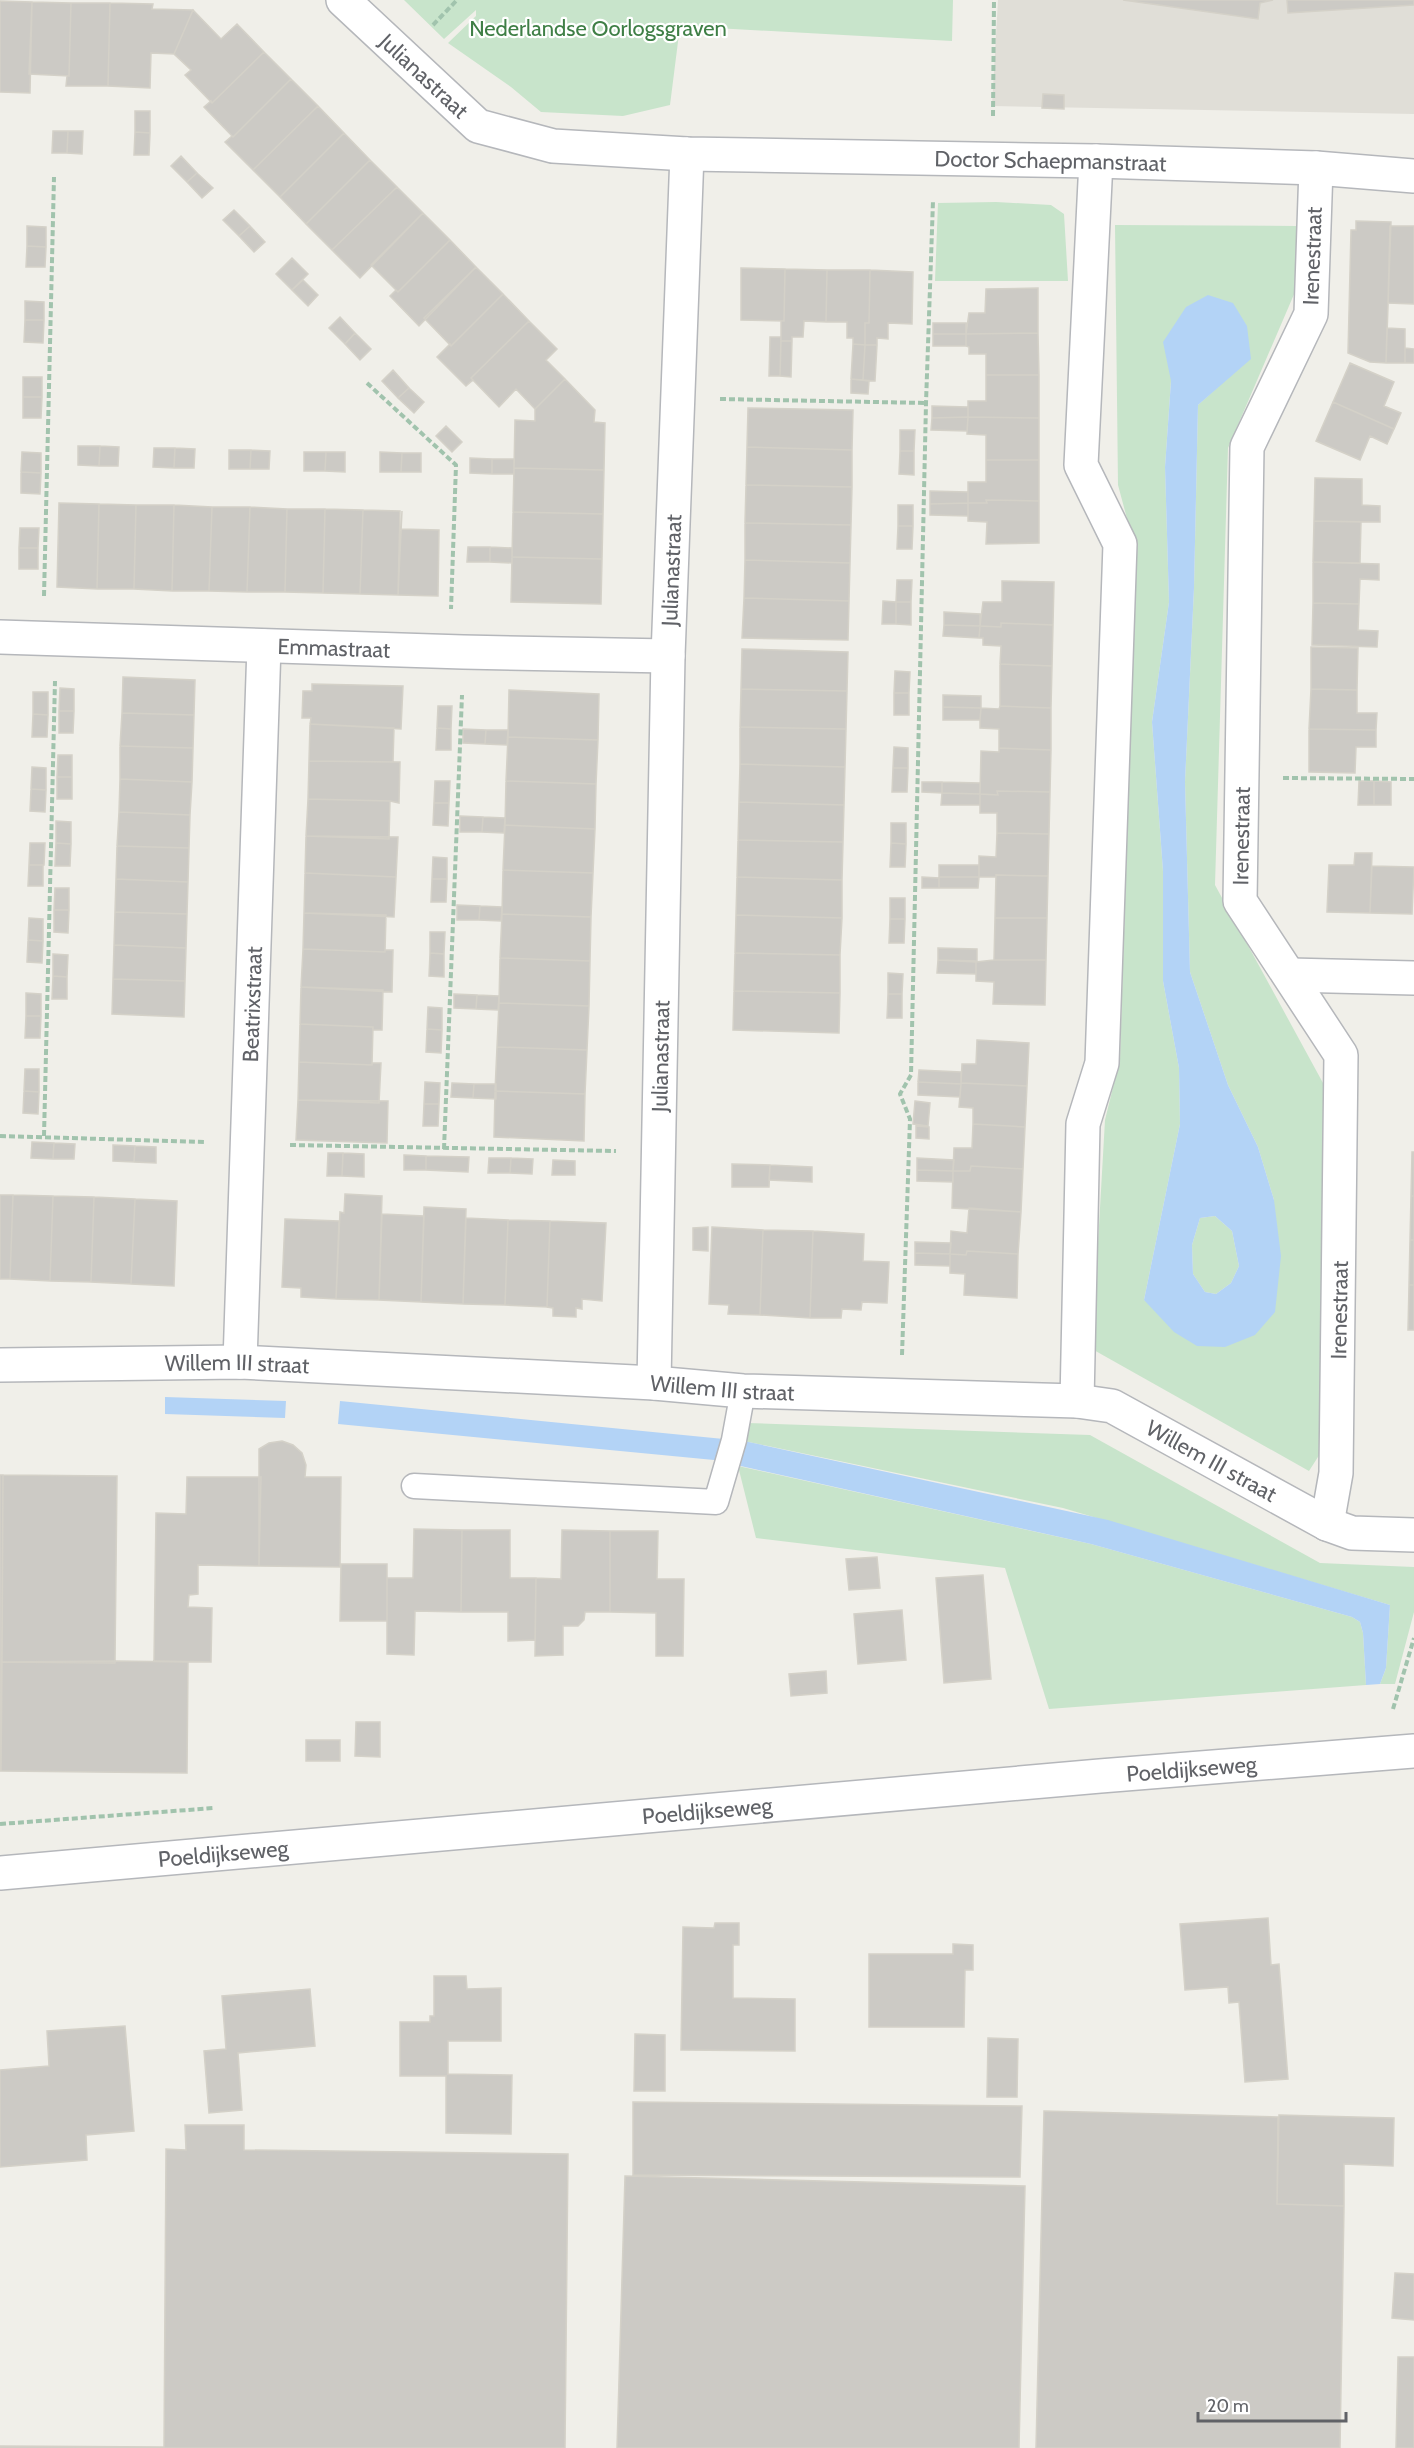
<svg xmlns="http://www.w3.org/2000/svg" width="1414" height="2448" viewBox="0 0 1414 2448" font-family="Cabin,sans-serif">
<style>
.education{fill:#e0ded7}
.green{fill:#c8e4cb;fill-rule:evenodd}
.water{fill:#b3d3f6;fill-rule:evenodd}
.building{fill:#cccac5;stroke:#d4d1c8;stroke-width:1.5}
.lines{fill:none;stroke-linecap:round;stroke-linejoin:round}
.service-casing{stroke:#b5b7bb;stroke-width:27}
.minor-casing{stroke:#b5b7bb;stroke-width:36}
.tertiary-casing{stroke:#b5b7bb;stroke-width:36}
.path{stroke:#a1c3ad;stroke-width:4;stroke-dasharray:6 3;stroke-linecap:butt}
.service{stroke:#fff;stroke-width:24}
.minor{stroke:#fff;stroke-width:33}
.tertiary{stroke:#fff;stroke-width:33}
.labels{text-anchor:middle;stroke-width:4.5;stroke-linejoin:round;paint-order:stroke}
.park-label{font-size:22px;fill:#3f7f46;stroke:#fff}
.street-label{font-size:22px;fill:#606267;stroke:#fff}
</style>
<rect width="100%" height="100%" fill="#f0efe9"/>
<path class="education" d="M998 0H1414V114L992 106Z"/>
<path class="green" d="M404 0H953L952 41 680 26 670 105 623 116 541 112 511 87 448 43 476 16V10L444 39Z
M996 202 1051 205 1064 214 1068 281H935L938 203Z
M1115 225 1296 226 1298 285 1228 448 1215 885 1329 1094 1325 1446 1309 1471 1092 1349 1105 1120 1120 1059 1136 552 1118 485ZM1171 381 1218 387 1198 405 1194 588 1185 782 1190 972 1228 1085 1258 1147 1274 1200 1225 1347 1144 1300 1180 1124 1179 1068 1163 981V871L1152 722 1169 602 1165 467Z
M1215 1216 1232 1231 1239 1266 1231 1283 1216 1294 1205 1292 1193 1274 1192 1245 1200 1218Z
M747 1423 1090 1435 1320 1563 1414 1567V1612L1395 1684H1380L1386 1668 1390 1605 1063 1508 744 1441Z
M738 1466 1091 1544 1352 1617 1360 1622 1363 1633 1366 1685 1049 1709 1005 1568 756 1538Z"/>
<path class="water" d="M1208 295 1233 303 1247 326 1251 359 1198 405 1194 588 1185 782 1190 972 1228 1085 1258 1147 1274 1200 1281 1256 1275 1312 1255 1335 1225 1347 1197 1346 1174 1332 1144 1300 1180 1124 1179 1068 1163 981V871L1152 722 1169 602 1165 467 1171 381 1163 342 1186 307ZM1215 1216 1232 1231 1239 1266 1231 1283 1216 1294 1205 1292 1193 1274 1192 1245 1200 1218Z
M165 1397 286 1401 285 1418 165 1414Z
M340 1401 744 1441 1108 1520 1390 1605 1386 1668 1380 1684 1366 1685 1363 1633 1360 1622 1352 1617 1091 1544 714 1460 338 1424Z"/>
<path class="building" d="M1123 0H1273L1260 3 1258 19Z
M1287 0H1414V5L1288 13Z
M0 1 32 2 30 93 0 92Z
M32 2 71 3 69 76 29 74Z
M71 3H110L108 86H66L67 76H69Z
M110 3 153 4 152 9 193 10 174 54 151 53 150 88 108 86Z
M193 10 221 39 237 24 264 52 212 103 185 75 191 70 174 54Z
M264 52 291 79 233 137 204 107 211 101 212 103Z
M291 79 318 106 253 170 225 142 232 136 233 137Z
M1043 94 1064 95V109L1042 108Z
M318 106 344 133 280 197 253 170Z
M135 111H150V133L135 132Z
M53 131H68L67 153H52Z
M68 131H83L82 154 67 153Z
M135 132 150 133 149 155H134Z
M344 133 370 160 306 224 280 197Z
M181 156 197 173 187 182 171 166Z
M370 160 397 187 332 250 306 224Z
M197 173 213 188 202 198 187 182Z
M397 187 423 213 360 278 332 250Z
M234 210 250 226 239 236 223 220Z
M423 213 450 240 398 292 371 265Z
M1356 221 1391 222 1386 363 1370 362 1348 353 1351 230H1356Z
M27 226 46 227V247L27 246Z
M250 226 265 242 254 252 239 236Z
M1390 226H1414V304L1388 303Z
M450 240 476 267 419 326 390 296 396 290 398 292Z
M27 246 46 247 45 267H26Z
M292 258 308 274 292 290 276 274Z
M476 267 503 294 451 346 424 318Z
M741 268 785 269 784 321 741 320Z
M785 269 827 270 826 322 804 321 803 337H792V341H781V321H784Z
M827 270H870L869 323H865V345L853 344V338H847V322H826Z
M870 270 913 272 912 324 888 323V339L877 338V345H865V323H869Z
M303 280 318 295 308 306 292 290Z
M1038 288V333L966 334 969 313H985L986 289Z
M503 294 529 321 471 378 473 380 466 386 437 357 450 344 451 346Z
M25 301 44 302V320H25Z
M340 317 355 333 345 344 329 328Z
M25 320H44L43 343 24 342Z
M529 321 557 349 546 360 565 379 535 409 516 389 499 407 471 378Z
M933 323H966V334H933Z
M1387 328 1405 329V363H1386Z
M355 333 371 349 360 360 345 344Z
M1038 333 1039 375H986V354H969V347L966 346V334Z
M933 334H966V346H933Z
M770 337H781L780 376H769Z
M781 341H792L791 377 780 376Z
M853 344 865 345 863 380 851 379Z
M865 345H877L875 381 863 380Z
M1405 348 1414 349V363H1405Z
M1350 363 1394 382 1384 406 1401 413 1394 429 1333 402Z
M393 370 409 388 398 398 382 381Z
M986 375H1039V418L968 417V401H986Z
M23 377H42V397H23Z
M565 379 595 410 594 422 605 423 604 470 514 468 515 420 535 421V409Z
M851 379 869 381 868 394 851 393Z
M409 388 424 402 414 413 398 398Z
M23 397H42L41 418H23Z
M1333 402 1394 429 1387 444 1370 436 1360 460 1316 441Z
M932 406 968 407V417L932 418Z
M748 408 853 410 852 450 747 447Z
M968 417 1039 418V460H986V435L967 434Z
M968 417 967 431 931 430 932 418Z
M446 426 462 442 452 452 436 436Z
M900 430H915L914 451H900Z
M78 446H100L99 466 78 465Z
M100 446 119 447 118 466H99Z
M747 447 852 450V487L746 485Z
M154 448H175L174 468 153 467Z
M175 448 195 449 194 468H174Z
M229 450H251L250 469H229Z
M251 450 270 451 269 469H250Z
M900 451H914V475L899 474Z
M22 452 41 453V473L21 472Z
M304 452H326L325 471H304Z
M326 452H345V472L325 471Z
M380 452 402 453 401 472H380Z
M402 453H421V472H401Z
M470 458 492 459V474L470 473Z
M492 459H514V474H492Z
M986 460H1039V501L986 500 987 503H968V482H986Z
M514 468 604 470 603 514 513 512Z
M21 472 41 473 40 494 21 493Z
M1315 478 1362 479V505L1380 506V522L1314 521Z
M746 485 852 487 851 525 745 523Z
M930 491 968 492V503L930 504Z
M986 500 1039 501V543L986 544 987 522 968 521V503H987Z
M59 503 99 504 97 589 57 587Z
M968 503V516L930 515V504Z
M99 504 136 505 134 589H97Z
M136 505H174L172 591 134 589Z
M174 505 212 507 209 591H172Z
M898 505H913V526H898Z
M212 507H250L247 592 209 591Z
M250 507 287 509 285 592H247Z
M287 509H325L323 593 285 592Z
M325 509 363 510 360 594 323 593Z
M363 510 400 511 398 595 360 594Z
M402 511 401 529 439 530 438 596 398 595Z
M513 512 603 514 602 559 512 557Z
M1314 521 1361 522 1360 563 1313 562Z
M745 523 851 525 850 563 745 560Z
M898 526H913L912 549H897Z
M20 528H39L38 548H19Z
M468 547H490V562H467Z
M490 547 512 548V563L490 562Z
M19 548H38V569H19Z
M512 557 602 559 601 604 511 602Z
M745 560 850 563 849 601 744 598Z
M1313 562 1379 564V580L1360 579 1359 604 1313 603Z
M897 580H912L911 602H896Z
M1002 581 1054 582 1053 625 1001 623V627L980 626 983 602H1002Z
M744 598 849 601 848 640 742 638Z
M883 601 896 602V624H882Z
M896 602H911V625L896 624Z
M1313 603 1359 604 1358 630 1378 631 1377 647 1312 645Z
M944 612 980 614V626L944 625Z
M1001 623 1053 625 1052 666 1000 664 1001 646 983 645V638H979L980 626 1001 627Z
M944 625 980 626 979 638 943 636Z
M1311 647 1358 648 1357 690 1311 689Z
M742 649 848 652 847 691 741 689Z
M1000 664 1052 666 1051 708 1000 706Z
M895 671 910 672 909 693H894Z
M123 677 195 680 194 715 122 713Z
M312 684 403 686 401 729 310 724 311 718H302L303 691H312Z
M60 688 74 689V711H59Z
M741 689 847 691 846 729 740 727Z
M1311 689 1357 690V713H1377L1376 730 1309 729Z
M509 690 599 694 598 740 508 737Z
M33 692H48V715L33 714Z
M894 693H909V715H894Z
M943 695 981 696V708L943 707Z
M438 706H452L451 729 437 728Z
M1000 706 1051 708V750L999 748V729L980 728V720L981 708 999 709Z
M943 707 981 708 980 720H943Z
M59 711H74L73 733H59Z
M122 713 194 715 193 748 120 746Z
M33 714 48 715 47 737H32Z
M310 724 394 728 393 762 309 761Z
M740 727 846 729 845 767 740 764Z
M437 728 451 729V750H436Z
M463 729 486 730 485 744 463 743Z
M1309 729 1376 730V747H1356L1355 773 1309 772Z
M486 730H508L507 745 485 744Z
M508 737 598 740 596 784 506 781Z
M120 746 193 748 192 782 120 779Z
M894 747 908 748V768H893Z
M999 748 1051 750 1050 792 997 791 998 795 980 794 981 751 999 752Z
M58 755H72V777H57Z
M309 761 400 762 399 803 390 801 308 799Z
M740 764 845 767 844 805 739 802Z
M32 767 46 768V790L31 789Z
M893 768H908L907 792H892Z
M57 777H72V799H57Z
M120 779 192 782 190 815 119 812Z
M435 781H450L449 803H434Z
M506 781 596 784 595 829 505 825Z
M1359 781H1374V805H1358Z
M1374 781 1391 782V805H1374Z
M922 782H942V793L922 792Z
M942 782 980 783V794L942 793Z
M31 789 46 790 45 812 30 811Z
M997 791 1050 792 1049 834 997 833V813H980V794L998 795Z
M942 793 980 794V805H941Z
M308 799 390 801 389 839 306 836Z
M739 802 844 805 843 842 738 840Z
M434 803H449L448 826 433 825Z
M119 812 190 815 189 848 117 846Z
M460 816 483 817 482 832H460Z
M483 817 505 818 504 833 482 832Z
M56 821 71 822V844L56 843Z
M891 823H906V844L891 843Z
M505 825 595 829 593 873 503 870Z
M997 833 1049 834 1048 876 996 875V877H979V856L996 857Z
M306 836 398 837 396 877 305 873Z
M738 840 843 842 842 880 737 877Z
M30 843H45L44 865H29Z
M56 843 71 844 70 866H55Z
M891 843 906 844 905 867H890Z
M117 846 189 848 188 882 116 879Z
M1355 853H1372L1370 913 1327 912 1329 865H1354Z
M433 857 447 858V879H432Z
M29 865H43V886H28Z
M939 865H979V877H939Z
M1372 866 1414 867 1412 914 1370 913Z
M503 870 593 873 591 917 502 914Z
M305 873 396 877 394 917 304 913Z
M996 875 1048 876 1047 918H995Z
M737 877 842 880V918L736 915Z
M922 877 939 878V888H922Z
M939 877H979L978 888H939Z
M116 879 188 882 187 914 115 912Z
M432 879H447L446 902H431Z
M55 888H69V910H54Z
M890 898H905V919H890Z
M457 905 480 906 479 920H457Z
M480 906 502 907 501 921 479 920Z
M54 910H69L68 933 54 932Z
M115 912 187 914 186 948 114 945Z
M304 913 386 915 385 952 303 949Z
M502 914 591 917 590 961 500 958Z
M736 915 842 918 840 955 735 953Z
M29 918 43 919V941L28 940Z
M995 918H1047L1046 960H994Z
M890 919H905L904 943H889Z
M430 932H445L444 954 430 953Z
M28 940 43 941 42 963 27 962Z
M114 945 186 948 185 981 113 979Z
M938 948 977 949V961L938 960Z
M303 949 385 952V950H393L392 992 301 987Z
M430 953 444 954V977L429 976Z
M735 953 840 955V993L734 991Z
M53 954 68 955 67 977 53 976Z
M500 958 590 961 589 1006 499 1003Z
M938 960 976 962V974L937 973Z
M994 960H1046L1045 1005 993 1004 994 982 976 981V962Z
M888 973 903 974 902 994H888Z
M53 976 67 977V999H52Z
M113 979 185 981 184 1017 112 1014Z
M301 987 383 990 382 1030H373V1027L300 1024Z
M734 991 840 993 839 1033 733 1030Z
M26 993 41 994V1016H26Z
M454 994 477 995 476 1009 454 1008Z
M888 994H902V1018H887Z
M477 995 499 996 498 1010 476 1009Z
M499 1003 589 1006 587 1050 497 1047Z
M428 1007 442 1008V1030L427 1029Z
M26 1016H41L40 1038H25Z
M300 1024 373 1027 372 1065 299 1062Z
M427 1029 442 1030 441 1053 426 1052Z
M977 1040 1029 1043 1027 1086 961 1083 962 1064H976Z
M497 1047 587 1050 585 1094 495 1091Z
M299 1062 372 1065V1063H381L379 1103 298 1100Z
M25 1069H39V1092L24 1091Z
M919 1070 961 1072V1084L918 1082Z
M425 1082 440 1083 439 1104H424Z
M918 1082 961 1084 960 1097 918 1095Z
M452 1083 474 1084 473 1098 451 1097Z
M961 1083 1027 1086 1025 1127 973 1124V1108L959 1107Z
M474 1084H496V1099L473 1098Z
M24 1091 39 1092 38 1114 23 1113Z
M495 1091 585 1094 584 1141 494 1137Z
M298 1100 388 1101 387 1143 296 1140Z
M915 1101 930 1103 928 1126 913 1124Z
M424 1104H439L438 1126H423Z
M973 1124 1025 1127 1023 1169 971 1166 970 1171H953L954 1148H972Z
M916 1126 929 1127V1139L916 1138Z
M32 1142 54 1143 53 1159 31 1158Z
M54 1143 75 1144 74 1159H53Z
M113 1145 135 1146 134 1162 113 1161Z
M135 1146 156 1147V1163L134 1162Z
M1412 1152H1414V1196H1411Z
M328 1153H343L342 1176H327Z
M343 1153 364 1154V1177L342 1176Z
M404 1155 426 1156V1170H404Z
M426 1156 469 1157 468 1172 426 1170Z
M489 1158H511L510 1173H488Z
M511 1158 533 1159 532 1174 510 1173Z
M917 1158 954 1160 953 1171 917 1170Z
M553 1160 575 1161V1175H552Z
M732 1164 770 1165 769 1187H732Z
M770 1165 812 1167V1182L769 1180Z
M971 1166 1023 1169 1021 1212 952 1208 953 1171H970Z
M917 1170 953 1171V1182L917 1181Z
M345 1194 382 1196 379 1300 336 1299 340 1212 344 1213Z
M0 1195H13L10 1279H0Z
M13 1195 53 1196 50 1281 10 1279Z
M53 1196 94 1197 91 1282 50 1281Z
M1411 1196H1414V1240H1410Z
M94 1197 135 1199 131 1284 91 1282Z
M135 1199 177 1201 174 1286 131 1284Z
M424 1207 466 1209 463 1304 421 1302Z
M969 1208 1021 1212 1018 1254 967 1251 966 1255 950 1254 951 1231 967 1233Z
M382 1214 424 1216 421 1302 379 1300Z
M466 1218 508 1220 505 1305 463 1304Z
M285 1219 339 1221 336 1299 301 1297V1288L282 1287Z
M508 1220 550 1221 547 1307 505 1305Z
M550 1221 606 1223 602 1301 582 1299V1309L576 1308V1317L553 1316V1308L547 1307Z
M708 1227V1251L693 1250V1228Z
M712 1227 763 1230 760 1315 728 1314 729 1305 709 1304Z
M763 1230 813 1231 810 1318 760 1315Z
M813 1231 864 1234 863 1261 889 1262 887 1303 862 1302 861 1310 842 1309 841 1318H810Z
M1410 1240H1414V1285H1409Z
M915 1242 951 1243 950 1254 915 1253Z
M967 1251 1018 1254 1017 1298 964 1295 965 1274 950 1273V1254L966 1255Z
M915 1253 950 1254V1266L915 1265Z
M1409 1285H1414V1330H1408Z
M282 1441 293 1445 302 1453 306 1465 305 1477H341L340 1567 259 1566V1449L269 1443Z
M0 1475H3L1 1771H0Z
M3 1475 117 1476 115 1663 2 1662Z
M187 1477H261L259 1566 198 1565V1594L189 1595 188 1607 212 1608 211 1662 154 1661 156 1513 186 1514Z
M414 1529 462 1530 461 1612 415 1611 414 1655 387 1654V1578H413Z
M462 1530H510V1578H536L535 1640 508 1641V1612H461Z
M562 1530 610 1531V1612H585L584 1620 578 1626H563V1655L535 1656 536 1578 561 1579Z
M610 1531H658L657 1579H684L683 1656H656V1613L610 1612Z
M877 1557 880 1588 849 1590 846 1559Z
M341 1564H387V1621H340Z
M983 1575 991 1679 944 1683 936 1578Z
M902 1610 906 1660 858 1664 854 1614Z
M116 1661 188 1662 187 1773 1 1771 2 1662Z
M826 1671 827 1693 791 1696 789 1674Z
M356 1722H380V1757L355 1756Z
M306 1740H340V1761H306Z
M1268 1918 1271 1965 1279 1964 1288 2079 1245 2082 1239 2002 1229 2003 1228 1987 1185 1990 1180 1924Z
M715 1923H739V1945H733V1998L795 1999V2051L681 2050 683 1927 714 1928Z
M953 1944 973 1945V1970H965L964 2027H869V1954H953Z
M434 1976H466L467 1989 501 1988V2041H448V2074L512 2075 511 2134 446 2133V2076H400V2022H430V2016H434Z
M310 1989 315 2046 238 2053 242 2110 209 2113 204 2051 226 2049 222 1996Z
M125 2026 134 2131 86 2135 87 2160 0 2167V2070L49 2066 47 2031Z
M635 2034 665 2035V2091H634Z
M988 2038 1018 2039 1017 2097H987Z
M633 2102 1022 2106 1020 2177 633 2175Z
M1044 2111 1278 2117 1277 2204 1344 2206 1340 2448H1036Z
M1279 2115 1394 2118 1393 2166 1344 2164V2206L1277 2204Z
M185 2125H244V2150L568 2154 565 2448H0V2446L164 2447 166 2149 186 2150Z
M625 2176 1025 2186 1019 2448H617Z
M1395 2273 1414 2274V2320L1392 2318Z
M1398 2357H1414V2448H1396Z"/>
<g class="lines">
<defs>
<path id="service" d="M414 1486 716 1502 734 1440 743 1391"/>
<g id="minor">
<path id="s1" d="M343 0 478 126 553 146 687 154 1096 161 1316 168 1414 176"/>
<path d="M1316 168 1311 314 1247 447 1240 901 1341 1055 1336 1473 1327 1524"/>
<path id="s2" d="M0 637 463 652 668 656"/>
<path d="M1290 975 1414 978"/>
<path id="s3" d="M240 1362 264 646"/>
<path id="s4" d="M0 1365 240 1362 654 1383 743 1391 1077 1401 1112 1406 1327 1524 1352 1533 1414 1535"/>
<path id="s5" d="M654 1383 668 656 687 154"/>
<path d="M1077 1401 1083 1124 1102 1063 1120 544 1081 465 1096 161"/>
</g>
<g id="tertiary">
<path id="s6" d="M0 1873 1100 1776 1414 1751"/>
</g>
</defs>
<use href="#service" class="service-casing"/>
<use href="#minor" class="minor-casing"/>
<use href="#tertiary" class="tertiary-casing"/>
<path class="path" d="M433 25 457 0
M993 116 994 0
M367 383 456 465 451 609
M720 399 926 403
M44 596 54 177
M1283 778 1414 779
M0 1136 205 1142
M44 1136 55 681
M290 1145 616 1151
M444 1149 462 695
M902 1355 910 1119 900 1094 911 1075 926 403 933 201
M1393 1709 1414 1638
M0 1824 214 1808"/>
<use href="#service" class="service"/>
<use href="#minor" class="minor"/>
<use href="#tertiary" class="tertiary"/>
</g>
<g class="labels">
<g class="park-label">
<text x="598" y="36">Nederlandse Oorlogsgraven</text>
</g>
<g class="street-label">
<text dy="8" stroke="none"><textPath href="#s1" startOffset="111">Julianastraat</textPath></text>
<text dy="8" stroke="none"><textPath href="#s1" startOffset="760">Doctor Schaepmanstraat</textPath></text>
<text transform="translate(1312 256) rotate(-88)" y="8">Irenestraat</text>
<text dy="8" stroke="none"><textPath href="#s5" startOffset="813">Julianastraat</textPath></text>
<text dy="8" stroke="none"><textPath href="#s2" startOffset="334">Emmastraat</textPath></text>
<text transform="translate(1241 836) rotate(-89)" y="8">Irenestraat</text>
<text dy="8" stroke="none"><textPath href="#s3" startOffset="358">Beatrixstraat</textPath></text>
<text dy="8" stroke="none"><textPath href="#s5" startOffset="327">Julianastraat</textPath></text>
<text transform="translate(1339 1310) rotate(-89)" y="8">Irenestraat</text>
<text dy="8" stroke="none"><textPath href="#s4" startOffset="237">Willem III straat</textPath></text>
<text dy="8" stroke="none"><textPath href="#s4" startOffset="723">Willem III straat</textPath></text>
<text dy="8" stroke="none"><textPath href="#s4" startOffset="1227">Willem III straat</textPath></text>
<text dy="8" stroke="none"><textPath href="#s6" startOffset="1196">Poeldijkseweg</textPath></text>
<text dy="8" stroke="none"><textPath href="#s6" startOffset="710">Poeldijkseweg</textPath></text>
<text dy="8" stroke="none"><textPath href="#s6" startOffset="224">Poeldijkseweg</textPath></text>
</g>
</g>
<path d="M1198 2412v9h148v-9" fill="none" stroke="#606267" stroke-width="3"/>
<text x="1207" y="2412" font-size="18" fill="#606267" stroke="#ffffff" stroke-width="4.5" paint-order="stroke">20 m</text>
</svg>
